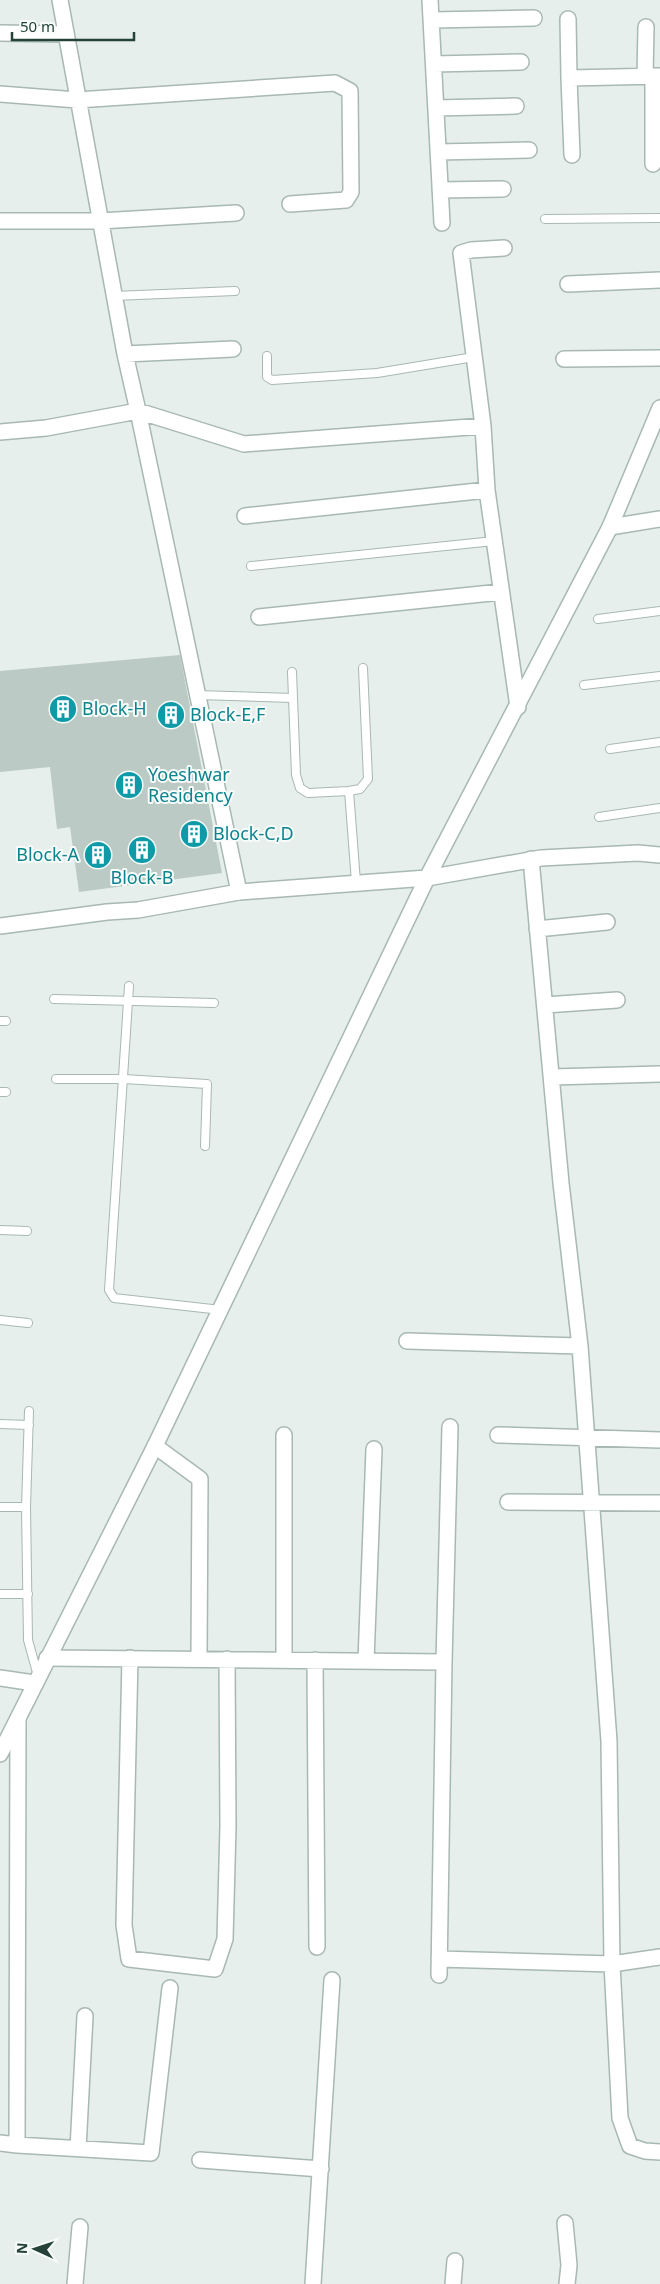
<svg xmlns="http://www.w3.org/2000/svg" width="660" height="2284" viewBox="0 0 660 2284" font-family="'Noto Sans',sans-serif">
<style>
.building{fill:#bbcac4}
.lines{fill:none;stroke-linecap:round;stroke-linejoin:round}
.service-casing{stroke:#a8b8b2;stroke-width:10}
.minor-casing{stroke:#a8b8b2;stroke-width:18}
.tertiary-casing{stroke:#a8b8b2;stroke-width:18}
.service{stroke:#fff;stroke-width:8}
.minor{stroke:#fff;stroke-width:15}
.tertiary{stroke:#fff;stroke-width:15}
.labels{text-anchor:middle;stroke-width:4;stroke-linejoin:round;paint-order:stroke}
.culture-label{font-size:18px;fill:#0d838f;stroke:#f7fbf9;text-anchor:start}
</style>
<rect width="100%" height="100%" fill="#e6efeb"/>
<path class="building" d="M180 655 222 873 79 892 70 827 57 829 50 767 0 772V671Z"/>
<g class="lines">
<defs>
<path id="service" d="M545 219 660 218
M114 296 235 291
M267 356V377L272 380 377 373 474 357
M251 566 494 541
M598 619 660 611
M292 672 296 775 300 788 308 793 349 791 356 882
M584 685 660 676
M197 695 293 698
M610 749 660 742
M349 791 360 789 368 779 363 668
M599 817 660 808
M129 986 109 1290 114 1298 221 1310
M54 999 214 1003
M0 1021H6
M56 1079H124L207 1084 205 1146
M0 1092H6
M0 1230 27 1231
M0 1320 28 1323
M29 1411 26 1507 28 1640 38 1676
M0 1424 29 1425
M0 1507H26
M0 1594H28"/>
<path id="minor" d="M430 0 442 223
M568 19 569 78
M431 20 534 18
M0 33 65 34
M434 64 521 62
M645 76 646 27
M653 76V164
M0 94 77 100 335 83 350 91 351 192 346 200 290 204
M436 108 516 106
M438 152 529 150
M572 155 569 78 660 76
M440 190 503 189
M0 221H100L236 213
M568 284 660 280
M125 354 233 349
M564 359 660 358
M483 426 461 253 471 250 504 248
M0 432 46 428 138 411 125 354 60 0
M245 516 487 490
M610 527 660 519
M259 617 501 592
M531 859 561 1183 580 1346 609 1741 612 1964 660 1957
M239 892 138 411 244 444 483 426 487 490 518 707
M537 929 607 922
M545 1005 617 1000
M552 1077 660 1074
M407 1341 580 1346
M284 1435V1660
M498 1435 660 1440
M155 1446 200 1479 199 1659
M508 1502 660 1503
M47 1658 444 1662 450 1427
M130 1658 124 1925 129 1959 215 1969 225 1939 228 1826 227 1659
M315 1660 317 1947
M366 1661 374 1449
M0 1678 34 1683
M18 1719 17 2145 151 2153 170 1988
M439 1959 612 1964 620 2118 630 2146 645 2151 660 2152
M439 1975 444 1662
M0 2143 17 2145
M78 2149 85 2016
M200 2160 321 2169
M565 2223 569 2265 567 2284
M75 2284 80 2227
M313 2284 332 1980
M453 2284 455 2261"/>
<path id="tertiary" d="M0 926 107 912 138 910 239 892 427 878 541 858 638 853 660 855
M0 1754 155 1446 427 878 610 527 660 408"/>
</defs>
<use href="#service" class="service-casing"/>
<use href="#minor" class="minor-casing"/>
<use href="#tertiary" class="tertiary-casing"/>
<use href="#service" class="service"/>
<use href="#minor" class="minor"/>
<use href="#tertiary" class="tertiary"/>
</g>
<defs>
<symbol id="building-disc" viewBox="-11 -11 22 22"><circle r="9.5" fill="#0f9aa8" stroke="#f7fbf9"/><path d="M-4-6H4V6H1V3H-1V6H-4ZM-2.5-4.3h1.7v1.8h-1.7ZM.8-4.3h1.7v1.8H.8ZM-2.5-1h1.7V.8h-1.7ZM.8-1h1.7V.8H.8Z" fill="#fff"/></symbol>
</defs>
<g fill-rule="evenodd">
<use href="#building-disc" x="47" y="693" width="32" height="32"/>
<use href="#building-disc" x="155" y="699" width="32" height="32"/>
<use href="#building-disc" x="113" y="769" width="32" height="32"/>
<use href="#building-disc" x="178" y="818" width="32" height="32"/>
<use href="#building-disc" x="126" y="834" width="32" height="32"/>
<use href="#building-disc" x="82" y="839" width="32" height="32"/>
</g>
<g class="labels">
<g class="culture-label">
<text x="82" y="715">Block-H</text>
<text x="190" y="721">Block-E,F</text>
<text x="148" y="781">Yoeshwar<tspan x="148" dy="21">Residency</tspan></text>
<text x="213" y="840">Block-C,D</text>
<text x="79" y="861" text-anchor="end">Block-A</text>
<text x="142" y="884" text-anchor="middle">Block-B</text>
</g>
</g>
<g transform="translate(35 2249) rotate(273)" stroke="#f7fbf9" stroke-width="4" paint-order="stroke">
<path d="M0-4L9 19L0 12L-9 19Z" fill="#24423a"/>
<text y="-8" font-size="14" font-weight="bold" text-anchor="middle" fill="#24423a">N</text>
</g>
<path d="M12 32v8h122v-8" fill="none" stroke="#24423a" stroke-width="2.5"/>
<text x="20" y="32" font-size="15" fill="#24423a" stroke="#f7fbf9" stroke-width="4" paint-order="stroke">50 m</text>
</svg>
